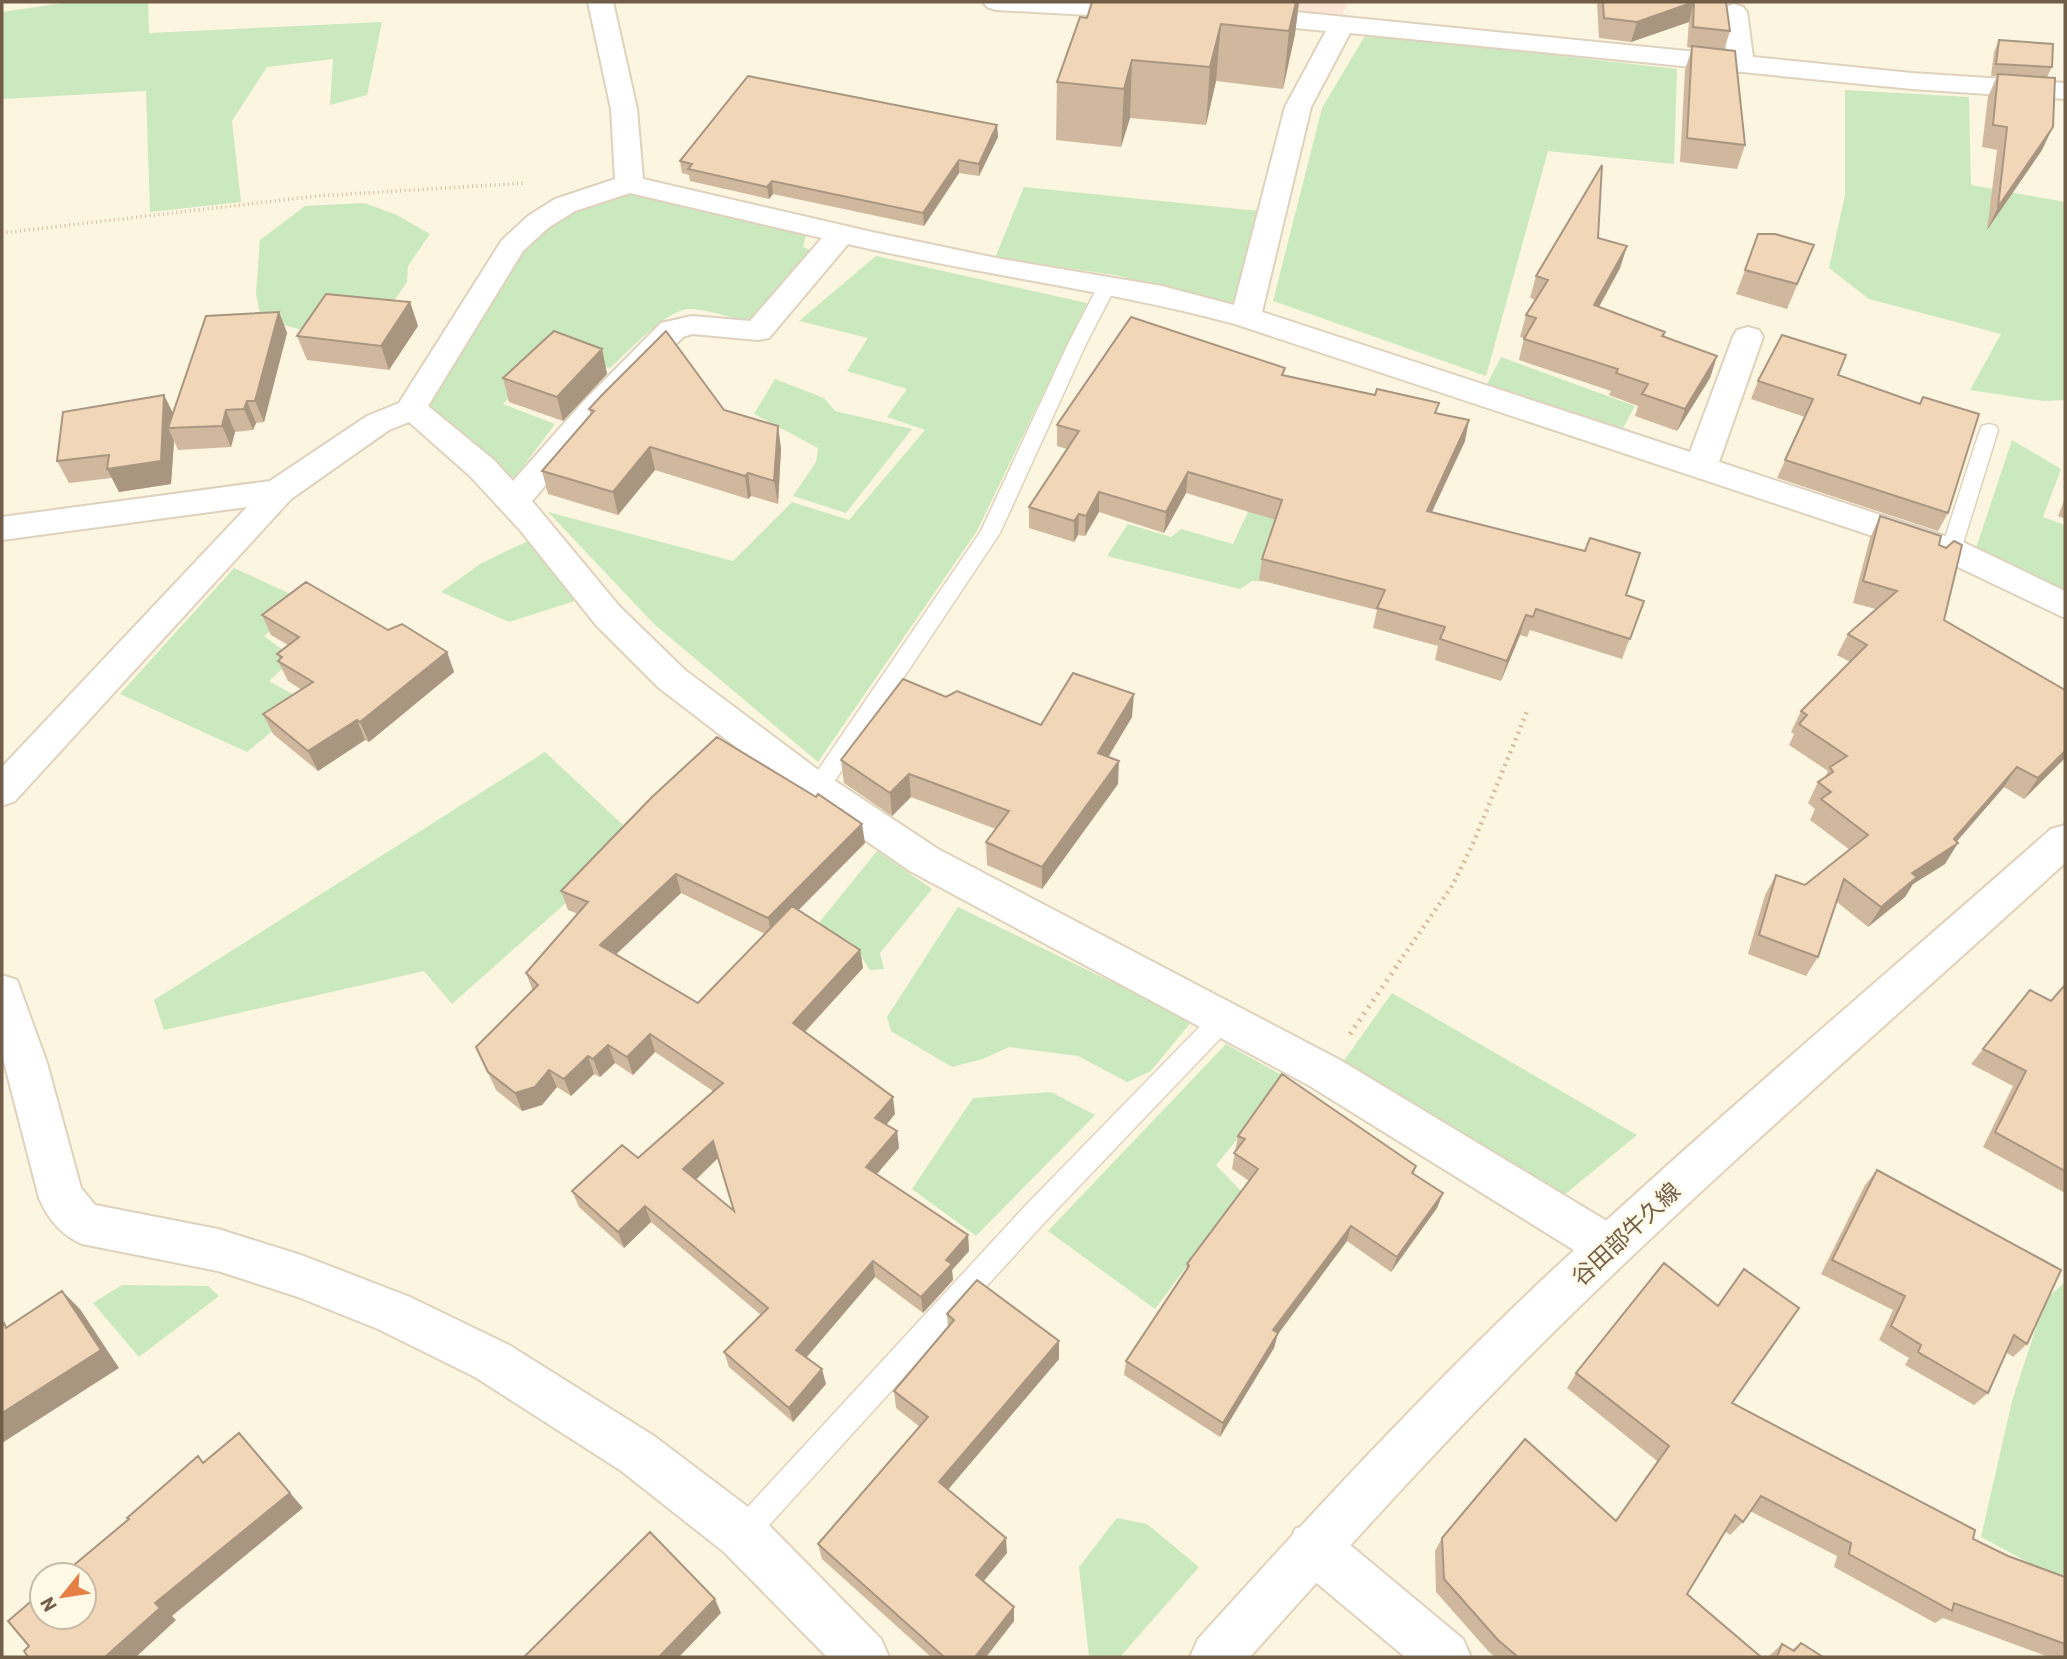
<svg xmlns="http://www.w3.org/2000/svg" width="2067" height="1659" viewBox="0 0 2067 1659" font-family="Barlow,'Noto Sans JP',sans-serif">
<style>
.commercial{fill:#fce5d4}
.green{fill:#cbe9bf}
.lines{fill:none;stroke-linecap:round;stroke-linejoin:round}
.lane-casing{stroke:#dfd2bd;stroke-width:3}
.street-casing{stroke:#dfd2bd;stroke-width:4}
.secondary-casing{stroke:#e1d1b8;stroke-width:4}
.path-far2{stroke:#d5ba9c;stroke-width:3.5;stroke-dasharray:1 3.5;stroke-linecap:butt}
.path-far1{stroke:#d5ba9c;stroke-width:4.5;stroke-dasharray:2 5;stroke-linecap:butt}
.path{stroke:#d5ba9c;stroke-width:5;stroke-dasharray:2 6;stroke-linecap:butt}
.lane{fill:#fff;fill-rule:evenodd}
.street{fill:#fff;fill-rule:evenodd}
.secondary{fill:#fff;fill-rule:evenodd}
.wall{fill:#cfb89e;fill-rule:evenodd}
.shaded-wall{fill:#a99681}
.building{fill:#f1d6b8;stroke:#a99681;stroke-width:2;fill-rule:evenodd}
.labels{text-anchor:middle;stroke-width:5;stroke-linejoin:round;paint-order:stroke}
.street-label{font-size:23px;fill:#725d48;stroke:#fff9e6}
</style>
<rect width="100%" height="100%" fill="#fcf5e0"/>
<path class="commercial" d="M1138 2H1349L1341 17Z"/>
<path class="green" d="M70 2H148L149 33 382 22 367 95 330 105 333 59 267 67 232 121 241 202 150 212 146 91 2 99V12Z
M1366 34 1677 69 1674 164 1548 151 1486 376 1273 301 1322 108Z
M1845 90 1969 97 1971 185 2065 202V400L2043 401 1970 390 2001 334 1869 299 1829 268 1845 195Z
M1024 187 1259 211 1236 304 1115 275 995 258Z
M627 194 806 234 803 247 817 252 752 323C735 319 704 308 688 309 665 311 628 352 610 368L556 351 503 404 555 424 514 479 428 406 512 266 536 235 570 214Z
M364 203 397 215 430 234 408 266 407 282 385 314 310 332 261 319 256 293 260 240 305 206Z
M876 256 1087 303 977 531 818 762 654 624 548 512 733 561 792 502 849 520 925 430 887 417 907 389 847 371 868 338 799 321Z
M1501 357 1635 406 1623 428 1487 384Z
M775 379 824 398 835 411 912 429 846 513 793 496 816 462 818 448 754 414Z
M2012 440 2061 469 2043 517 2065 525V592L1976 548Z
M1268 469 1328 487 1275 582 1252 581 1240 589 1107 556 1128 524 1171 537 1181 529 1233 544Z
M530 540 581 599 509 622 441 592 480 564Z
M234 568 306 601 264 636 294 658 269 681 307 702 247 752 120 694Z
M545 752 638 839 452 1004 424 971 164 1030 154 1000Z
M877 851 932 889 880 953 884 969 870 970 852 943 818 924Z
M958 907 1192 1021 1151 1071 1127 1082 1078 1056 1009 1047 983 1059 952 1067 891 1031 887 1017Z
M1392 993 1637 1135 1563 1196 1343 1062Z
M1226 1044 1287 1078 1216 1165 1242 1192 1155 1309 1048 1231Z
M1051 1092 1095 1115 976 1236 912 1189 973 1098Z
M2065 1282V1582L1981 1537 2012 1401 2045 1300Z
M122 1285 208 1286 219 1296 139 1357 93 1303Z
M1117 1518 1147 1524 1199 1567 1120 1657H1089L1079 1567Z"/>
<g class="lines">
<defs>
<path id="lane" d="M1107 281 1116 286 1086 344 1000 533 826 794 818 797 810 794 807 788 810 782 981 531 1068 344 1098 286Z
M1989 424 1996 426 1998 430 1961 550 1958 555H1944L1941 550 1980 430 1982 426Z
M1223 1009 1232 1012 1235 1019 1232 1026 1045 1222 752 1544 742 1549 732 1544 727 1534 732 1524 1027 1204 1214 1012Z"/>
<path id="street" d="M588 2H613L637 109 643 179 872 232 1001 259 1162 286 1234 305 1285 107 1326 31 1245 23 1236 20 1232 15 1236 10 1245 7 1727 55 1721 12 1725 7 1734 4 1743 7 1747 12 1753 57 1912 73 2065 83V99L1912 89 1350 33 1311 107 1262 312 1690 452 1733 337 1737 330 1748 327 1759 330 1763 337 1719 462 1963 542 2065 591V618L1939 558 1235 324C1108 290 976 274 848 244L769 338 758 340 692 334 683 337 605 416 532 501 620 607 685 670 817 769 938 849 1340 1060 1625 1232 1632 1247 1625 1262 1609 1268 1593 1262 1310 1086 910 871 791 789 659 688 596 625 520 530 470 476 409 422 389 430 291 499 15 801 2 806V767L247 507 2 540V517L270 481 367 416 399 403 502 240 528 216 555 199 615 179 611 109ZM630 193 822 238 750 321 692 316 661 323 583 402 513 481 494 460 428 406 523 251 548 228 575 211Z
M983 2H1130L1152 5 1156 10 1152 15 1143 18 996 10 987 7Z
M2 975 17 980 47 1063 81 1188 95 1205 218 1229 301 1255 410 1297 509 1345 654 1436 760 1516 881 1639 889 1657H827L724 1552 620 1470 475 1377 378 1329 298 1297 218 1271 82 1244C61 1235 48 1219 39 1198L2 1054Z
M1313 1522 1331 1529 1463 1639 1471 1657H1405L1295 1565 1288 1547 1295 1529Z"/>
<path id="secondary" d="M2065 825V863C1902 1012 1734 1156 1575 1311 1462 1421 1355 1539 1250 1657H1190L1198 1639C1309 1516 1422 1394 1542 1280 1707 1125 1881 979 2051 829Z"/>
</defs>
<use href="#lane" class="lane-casing"/>
<use href="#street" class="street-casing"/>
<use href="#secondary" class="secondary-casing"/>
<path class="path-far2" d="M2 233 317 196 526 183"/>
<path class="path-far1" d="M1395 968 1452 886 1472 846 1528 709"/>
<path class="path" d="M1350 1034 1397 966"/>
<use href="#lane" class="lane"/>
<use href="#street" class="street"/>
<use href="#secondary" class="secondary"/>
</g>
<path class="wall" d="M1092 2H1299L1295 34 1283 89 1216 81 1206 125 1130 118 1121 147 1056 140 1057 82 1087 18Z
M1597 2H1726L1730 31 1724 50 1745 145 1737 169 1680 162 1685 70 1692 48 1687 47 1689 22 1631 42 1599 38Z
M1999 40 2052 67 2047 77 2042 150 1987 230 1997 150 1982 147 1988 97 1997 76H1991L1994 52Z
M997 125 998 137 979 176 959 173 924 226 773 194 769 199 690 181 689 175 682 173 680 161Z
M1598 238 1627 246 1620 268 1599 307 1665 332 1664 337 1717 356 1710 378 1677 431 1635 416 1638 406 1609 395 1611 391 1519 360 1524 338 1520 337 1526 315 1536 300 1530 298 1536 276Z
M1814 245 1787 309 1736 294 1745 270Z
M410 302 418 326 389 370 307 360 297 336Z
M279 312 287 333 264 422 256 423 253 430 235 432 231 447 178 450 174 441 171 484 119 492 112 478 69 483 57 461 173 413Z
M602 349 607 374 563 421 509 402 503 378Z
M1284 375 1437 414 1465 441 1432 512 1626 595 1644 601 1622 659 1530 630 1527 637 1520 635 1501 681 1435 660 1438 646 1373 628 1377 610 1259 580 1262 559 1276 520 1186 493 1164 533 1099 512 1085 536 1078 535 1074 542 1029 528V507L1067 449 1057 446V425Z
M1838 375 1920 404 1948 513 1938 531 1777 478 1805 417 1751 399 1758 381Z
M589 409 724 410 778 426 781 449 778 504 751 496 748 499 655 470 618 515 548 494 542 471 591 415Z
M2065 498V519L2058 516Z
M1880 516 1939 545 1944 620 2065 758 2024 799 2004 787 1956 842 1945 864 1913 884 1905 897 1868 927 1837 902 1818 957 1806 976 1748 954 1765 895 1776 875 1805 885 1850 850 1810 820 1815 809 1808 803 1818 782 1824 779 1828 771 1789 745 1794 734 1791 732 1801 711 1850 662 1837 655 1848 634 1876 609 1853 603 1870 538Z
M262 615 388 630 447 652 454 672 369 742 365 740 318 771 273 734 263 714 302 690 288 681 278 661 280 659 277 654 288 645 271 635Z
M946 697 1041 725 1132 717 1108 757 1118 784 1042 889 987 865 986 842 996 829 911 797 892 816 844 783 841 760Z
M865 843 798 910 860 950 863 968 805 1032 895 1114 886 1125 897 1131 899 1148 877 1174 968 1235 969 1251 952 1270 953 1280 923 1313 875 1277 806 1357 826 1384 793 1422 729 1367 724 1352 761 1315 651 1222 624 1248 579 1207 572 1191 638 1158 713 1091 655 1052 633 1075 615 1063 600 1077 594 1074 571 1096 557 1087 542 1105 522 1111 496 1090 476 1047 533 991 526 973 578 914 568 910 561 891ZM681 893 765 934 698 1003 616 954ZM718 1158 734 1211 696 1180Z
M2065 985V1193L1983 1147 2013 1086 1971 1064 2030 990 2051 1001Z
M1238 1136 1416 1166 1414 1174 1443 1193 1437 1208 1391 1272 1347 1241 1278 1333 1274 1348 1220 1437 1124 1375 1126 1361 1186 1271 1187 1264 1249 1181 1232 1169Z
M1877 1170 2027 1344 2013 1357 2006 1352 1988 1393 1974 1405 1905 1365 1909 1358 1879 1340 1893 1310 1821 1274 1865 1185Z
M947 1314 1059 1341V1359L948 1489 1007 1553 984 1581 1014 1607V1621L986 1657H931L822 1559 818 1544 920 1427 896 1408 894 1391 948 1328Z
M1576 1373 1732 1403 1973 1539 2008 1556 2065 1577V1657H2049L1943 1618 1935 1623 1834 1567 1837 1556 1750 1511 1743 1522 1730 1535 1725 1531 1687 1594 1761 1657H1495L1489 1652 1436 1592 1435 1551 1442 1538 1615 1521 1657 1461 1567 1388Z
M1801 1643 1823 1657H1768L1782 1644 1792 1650Z"/>
<path class="shaded-wall" d="M1296 2H1299L1295 34 1283 89 1289 31Z
M1694 2 1689 22 1631 42 1637 22Z
M1221 24 1216 81 1206 125 1210 67Z
M1132 60 1130 118 1121 147 1124 89Z
M997 125 998 137 979 176V164Z
M2053 127 2042 150 1987 230 1998 207Z
M959 160V173L924 226 923 213Z
M772 181 773 194 769 199 767 187Z
M1627 246 1620 268 1588 327 1594 305Z
M410 302 418 326 389 370 381 346Z
M279 312 287 333 264 422 255 401Z
M602 349 607 374 563 421 557 397Z
M1717 356 1710 378 1677 431 1685 409Z
M164 395 175 417 168 428 174 441 171 484 119 492 107 469Z
M247 401 256 423 253 430 244 409Z
M226 410 235 432 231 447 222 426Z
M1469 420 1465 441 1423 531 1427 511Z
M778 426 781 449 778 504 774 481Z
M650 447 655 470 618 515 613 492Z
M1188 472 1186 493 1164 533 1166 512Z
M748 473 751 496 748 499 745 476Z
M1099 492V512L1085 536 1086 516Z
M1079 514 1078 535 1074 542V521Z
M1526 615 1520 635 1501 681 1507 661Z
M447 652 454 672 369 742 360 722Z
M1134 694 1132 717 1097 776 1098 753Z
M357 720 365 740 318 771 308 751Z
M2065 751V758L2024 799 2038 778Z
M1119 761 1118 784 1042 889V867Z
M2017 767 2004 787 1951 848 1958 843 1945 864 1913 884 1905 897 1868 927 1881 907 1912 873 1954 839Z
M909 774 911 797 892 816 890 793Z
M862 824 865 843 772 937 768 918Z
M676 874 681 893 606 964 600 945Z
M860 950 863 968 796 1041 793 1023Z
M650 1034 655 1052 633 1075 627 1057Z
M608 1045 615 1063 600 1077 593 1059Z
M588 1056 594 1074 571 1096 564 1079Z
M549 1070 557 1087 542 1105 522 1111 515 1093Z
M893 1097 895 1114 877 1136 875 1118Z
M897 1131 899 1148 869 1183 866 1167Z
M713 1141 718 1158 689 1186 683 1169Z
M1443 1193 1437 1208 1391 1272 1397 1257Z
M645 1206 651 1222 624 1248 618 1232Z
M1351 1226 1347 1241 1270 1345 1273 1330Z
M968 1235 969 1251 952 1270 953 1280 923 1313 921 1297 946 1260Z
M873 1261 875 1277 800 1365 796 1350Z
M62 1291 80 1309 119 1368 2 1443V1413Z
M1278 1333 1274 1348 1220 1437 1223 1423Z
M1059 1341V1359L941 1498 939 1482Z
M822 1369 826 1384 793 1422 789 1408Z
M239 1433 303 1508 172 1616 176 1620 136 1657H105L155 1603Z
M1006 1538 1007 1553 977 1589 976 1575Z
M715 1599 721 1613 679 1657H659Z
M1014 1607V1621L986 1657H975Z"/>
<path class="building" d="M1092 2H1296L1289 31 1221 24 1210 67 1132 60 1124 89 1057 82 1080 17 1087 18Z
M1603 2H1726L1730 31 1693 27 1694 2 1637 22 1604 18Z
M1999 40 2053 44 2052 67 1996 64Z
M1692 46 1735 51 1745 145 1687 138Z
M1998 74 2055 78 2053 127 1998 207 2007 127 1993 125Z
M748 76 997 125 979 164 959 160 923 213 772 181 767 187 688 169 692 164 680 161Z
M1602 165 1598 238 1627 246 1594 305 1665 332 1662 336 1717 356 1685 409 1642 394 1648 384 1616 373 1618 369 1524 339 1536 318 1526 315 1548 280 1536 276Z
M1758 234H1775L1814 245 1797 284 1745 270Z
M326 294 410 302 381 346 297 336Z
M279 312 255 401H247L244 409 226 410 222 426 168 428 206 316Z
M1131 317 1285 368 1282 375 1375 395 1377 389 1439 403 1435 413 1469 420 1427 511 1585 551 1590 538 1640 553 1626 595 1644 601 1630 639 1536 609 1533 617 1526 615 1507 661 1440 639 1445 627 1377 608 1385 590 1262 559 1282 500 1188 472 1166 512 1099 492 1086 516 1079 514 1074 521 1029 507 1079 431 1057 425Z
M554 331 602 349 557 397 503 378Z
M666 331 724 410 778 426 774 481 748 473 745 476 650 447 613 492 542 471 594 411 589 409 602 395Z
M1782 335 1846 355 1838 375 1920 404 1923 397 1979 414 1948 513 1785 460 1813 399 1758 381Z
M164 395 161 461 107 469 109 455 57 461 63 412Z
M1880 516 1941 536 1939 545 1946 548 1954 541 1962 545 1944 620 2065 690V751L2038 778 2017 767 1954 839 1958 843 1912 873 1917 877 1881 907 1844 879 1818 957 1759 935 1776 875 1805 885 1868 835 1821 799 1831 792 1818 782 1833 772 1830 767 1847 756 1799 724 1807 715 1801 711 1867 645 1848 634 1897 591 1863 581Z
M306 582 388 630 402 624 447 652 360 722 357 720 308 751 263 714 313 682 278 661 282 657 277 654 299 637 262 615Z
M1073 673 1134 694 1098 753 1119 761 1042 867 986 842 1009 811 909 774 890 793 841 760 903 679 946 697 957 691 1041 725Z
M717 737 816 797 818 794 862 824 768 918 676 874 600 945 698 1003 792 906 860 950 793 1023 893 1097 875 1118 897 1131 866 1167 968 1235 946 1260 952 1264 921 1297 873 1261 796 1350 822 1369 789 1408 724 1352 768 1308 645 1206 618 1232 572 1191 622 1145 638 1158 723 1083 650 1034 627 1057 608 1045 593 1059 588 1056 564 1079 549 1070 535 1087 515 1093 488 1072 476 1047 538 985 526 973 588 902 561 891 652 797ZM713 1141 734 1211 683 1169Z
M2065 985V1171L1995 1132 2026 1071 1983 1049 2030 990 2051 1001Z
M1282 1074 1416 1166 1412 1173 1443 1193 1397 1257 1351 1226 1273 1330 1278 1333 1223 1423 1126 1361 1189 1266 1187 1264 1258 1169 1234 1153 1245 1139 1238 1136Z
M1877 1170 2061 1270 2027 1344 2014 1335 1988 1393 1918 1352 1921 1345 1891 1326 1905 1296 1832 1260Z
M1664 1263 1718 1306 1744 1269 1799 1308 1732 1403 1975 1530 1973 1539 2008 1556 2065 1577V1644L1954 1603 1952 1611 1849 1554 1851 1543 1761 1496 1743 1522 1735 1515 1687 1594 1761 1657H1518L1498 1640 1444 1579 1442 1538 1525 1439 1616 1521 1669 1446 1576 1373Z
M977 1280 1059 1341 939 1482 1006 1538 976 1575 1014 1607 975 1657H944L818 1544 928 1417 894 1391 954 1320 947 1314Z
M62 1291 101 1350 2 1413V1325L4 1323 6 1328Z
M239 1433 290 1493 155 1603 160 1608 105 1657H28L24 1651 29 1646 8 1621 42 1592V1617H84V1575H62L129 1519 127 1518 198 1456 203 1463Z
M650 1532 715 1599 659 1657H524Z
M1801 1643 1823 1657H1777L1782 1644 1794 1651Z"/>
<g class="labels">
<g class="street-label">
<text transform="translate(1626 1234) rotate(-43)" y="8">谷田部牛久線</text>
</g>
</g>
<rect width="2067" height="1659" fill="none" stroke="#725d48" stroke-width="7"/>
<g transform="translate(63 1596) rotate(240)"><circle r="33" fill="#fff9e6" stroke="#c7bba7" stroke-width="2"/>
<path d="M0-5L12 26L0 18L-12 26Z" fill="#e57f46"/>
<text y="-10" font-size="19" font-weight="bold" text-anchor="middle" fill="#725d48">N</text>
</g>
</svg>
